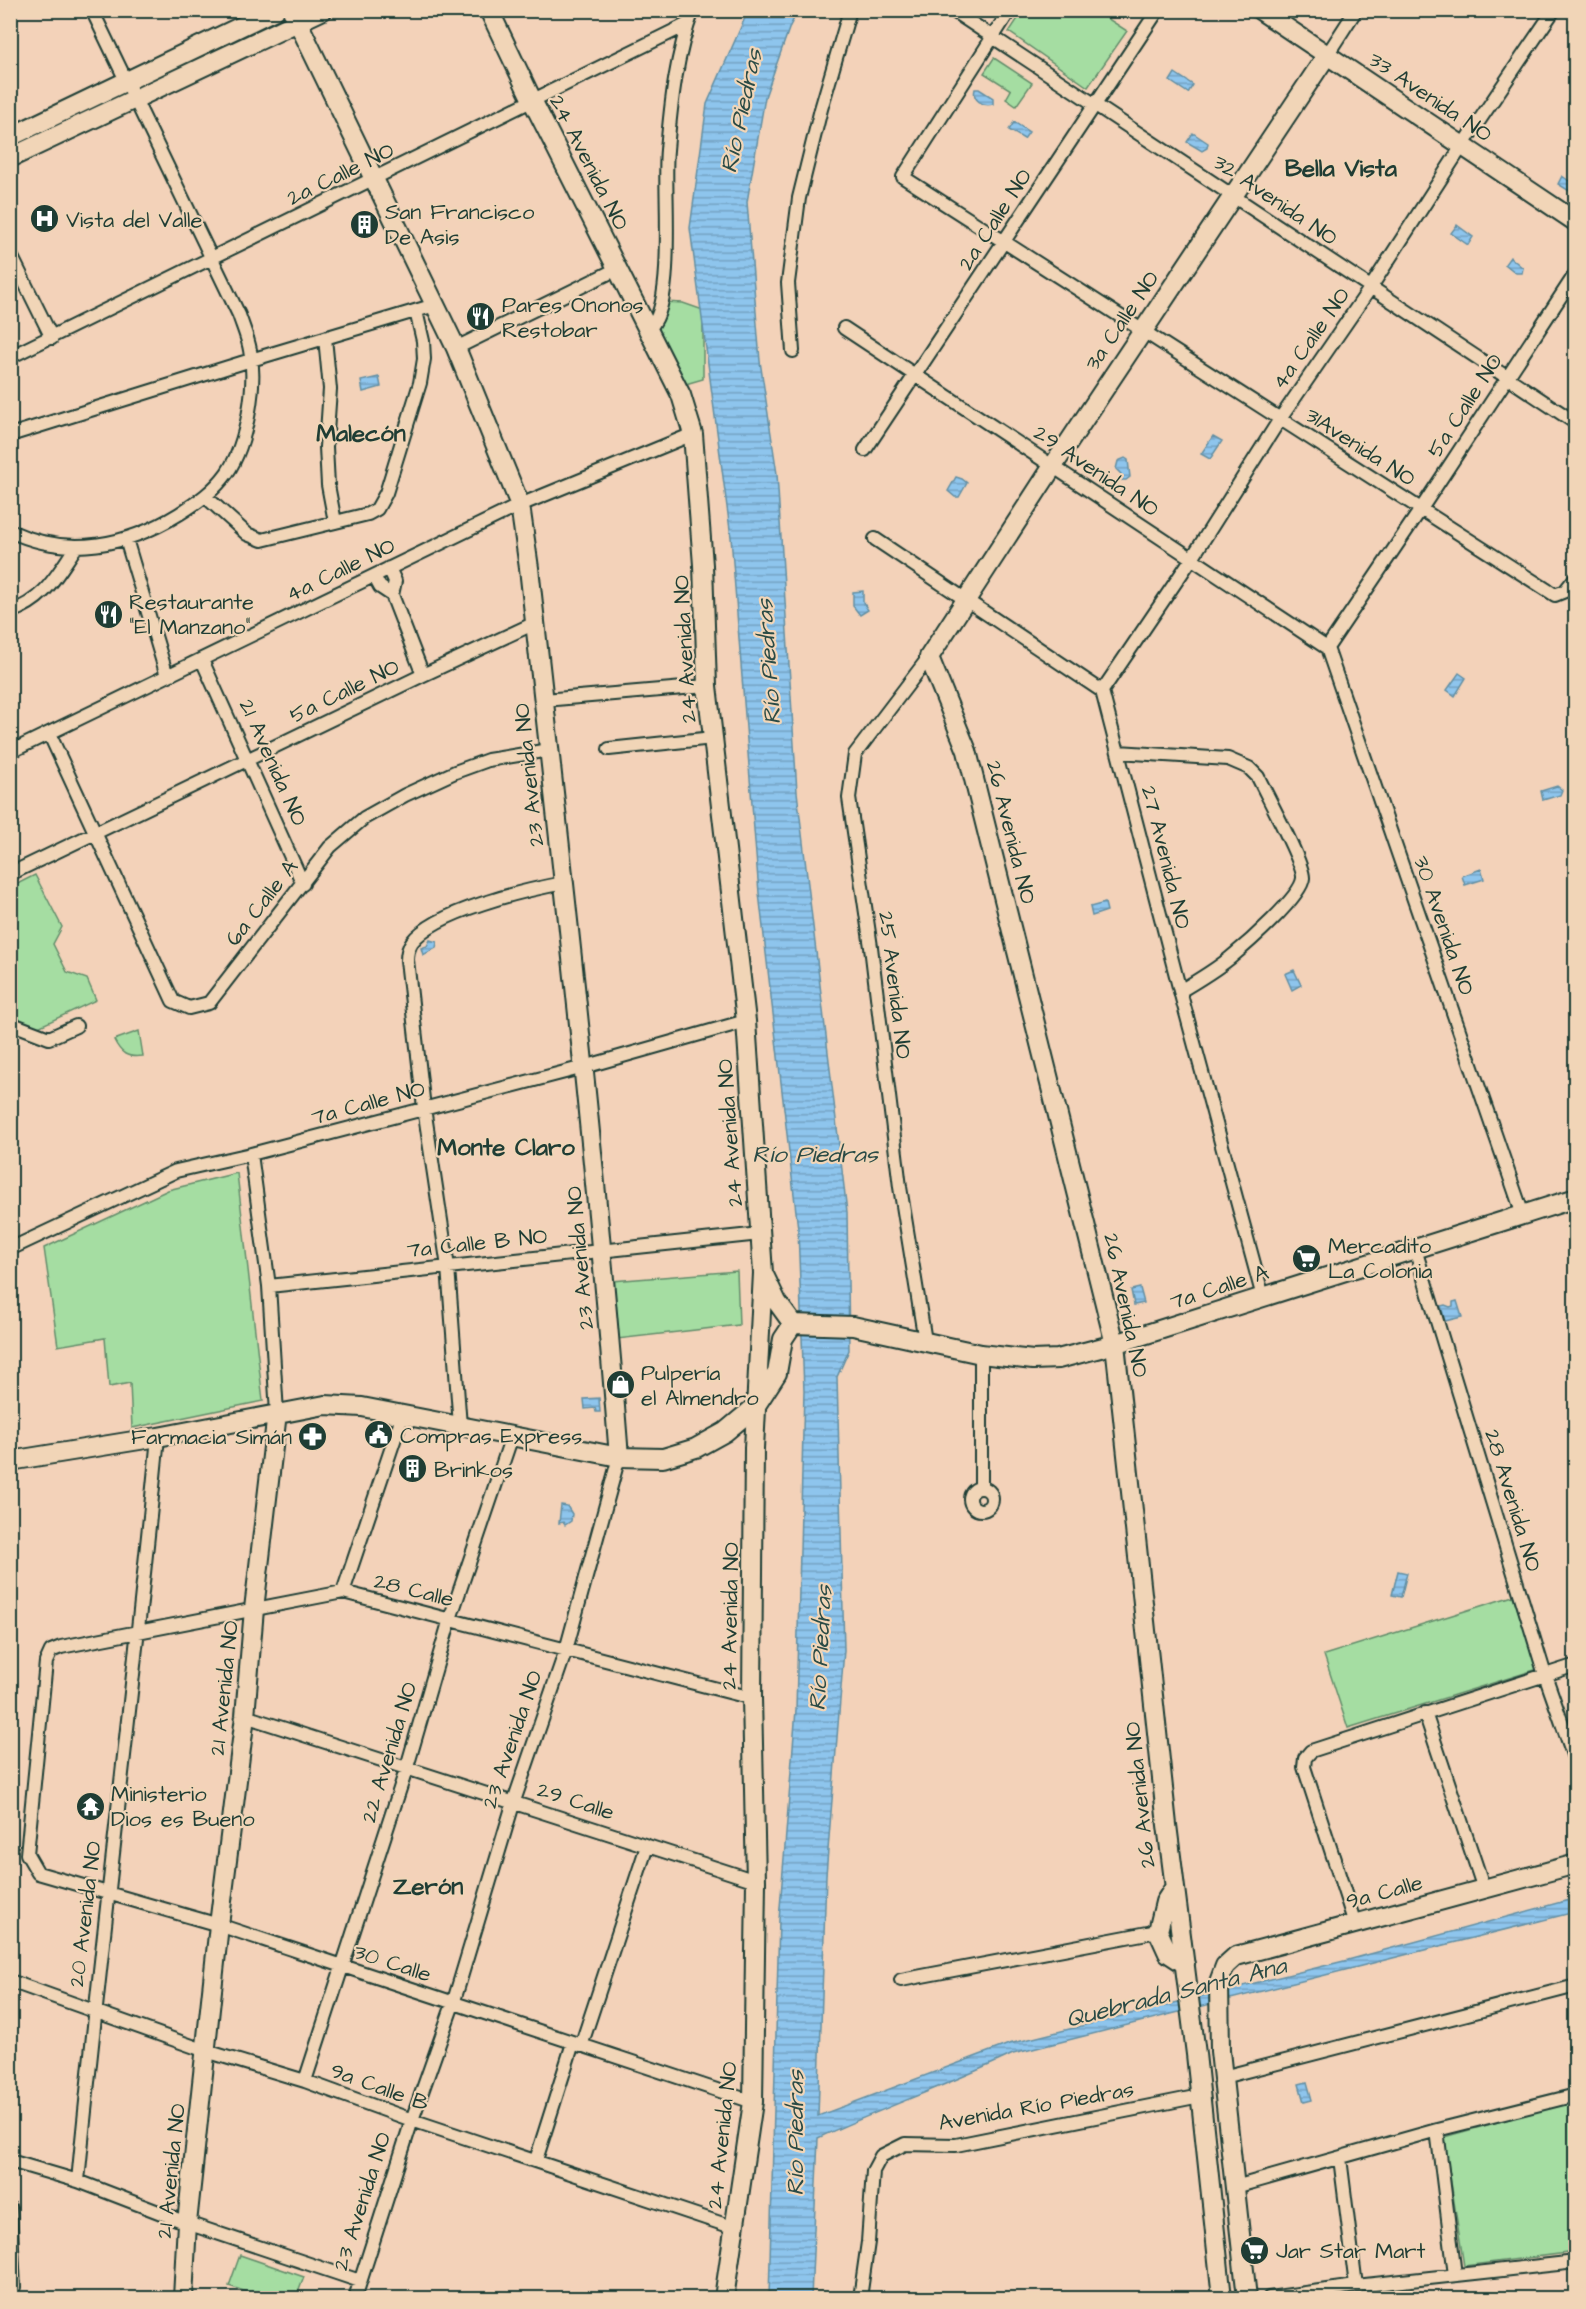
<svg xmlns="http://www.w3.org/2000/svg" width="1586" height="2309" viewBox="0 0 1586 2309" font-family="'Architects Daughter',sans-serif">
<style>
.green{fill:#a5dda2;stroke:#628d6b;stroke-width:1.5}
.water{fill:url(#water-rules);stroke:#628fa3;stroke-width:1.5}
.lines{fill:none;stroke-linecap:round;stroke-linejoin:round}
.street-casing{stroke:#1f3d34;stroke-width:16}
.secondary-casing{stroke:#1f3d34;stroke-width:22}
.street{stroke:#f1d5b7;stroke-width:12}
.secondary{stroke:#f1d5b7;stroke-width:18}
.labels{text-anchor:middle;stroke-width:4.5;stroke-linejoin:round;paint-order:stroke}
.street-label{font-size:22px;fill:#1f3d34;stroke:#f1d5b7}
.poi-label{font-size:22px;fill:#1f3d34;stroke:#f1d5b7;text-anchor:start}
.water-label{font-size:24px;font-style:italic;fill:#2a4b46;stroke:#f1d5b7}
.neighbourhood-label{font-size:24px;font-weight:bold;fill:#1f3d34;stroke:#f1d5b7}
</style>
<defs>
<pattern id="water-rules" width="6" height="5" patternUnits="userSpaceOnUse" patternTransform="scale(1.5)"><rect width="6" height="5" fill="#8ec5ed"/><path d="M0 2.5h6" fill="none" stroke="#73a1c1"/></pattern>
</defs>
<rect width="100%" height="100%" fill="#f3d2b9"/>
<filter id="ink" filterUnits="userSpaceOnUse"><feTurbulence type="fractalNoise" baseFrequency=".0167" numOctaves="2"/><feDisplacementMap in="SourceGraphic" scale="12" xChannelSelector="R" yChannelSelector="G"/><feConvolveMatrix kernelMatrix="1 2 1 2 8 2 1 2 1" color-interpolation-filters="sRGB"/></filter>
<g filter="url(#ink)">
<path class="green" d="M1023 11H1096L1127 31 1088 87 1009 32Z
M994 58 1032 83 1016 106 1006 99 1011 90 984 73Z
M663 302 683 303 703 310V379L682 385 655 328Z
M35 875 62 927 53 944 67 972 87 979 96 1000 34 1029 11 1017V887Z
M139 1031 143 1056C127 1058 121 1054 114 1040Z
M237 1173 263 1401 132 1428 130 1383 109 1387 105 1338 58 1346 44 1248 168 1190Z
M737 1271 739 1325 617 1339 612 1281Z
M1513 1596 1538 1669 1348 1728 1324 1655Z
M1575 2101V2252L1464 2266 1444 2137Z
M240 2255 304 2277 296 2298H264L229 2286Z"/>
<path class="water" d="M748 11H798L790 26 765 97 747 202 760 361 777 474 797 792 847 1212 849 1350 837 1377 844 1650 826 1875 818 2116 1009 2044 1348 1960 1576 1898 1575 1912 1013 2054C949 2085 882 2108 818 2138L811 2298H769L779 1920 796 1710 804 1391 798 1229 759 893 731 537 690 228 707 104Z
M1175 73 1193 85 1188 93 1170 81Z
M975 89H979L993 98V104C983 107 972 100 975 89Z
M1014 122 1029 132 1024 139 1009 130Z
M1193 133 1208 143 1207 148 1202 151 1187 142Z
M1562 176 1575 185 1571 192 1558 184Z
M1457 225 1473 237 1468 245 1451 233Z
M1510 257 1523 268 1522 273H1516L1505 264Z
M379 377 381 387 363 392 361 381Z
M1213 436 1222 441 1210 459 1201 454Z
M1125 458 1128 460 1130 477 1126 480H1120L1121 474 1116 469 1118 461Z
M956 477 962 479 967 483 959 497H955L948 491Z
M863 591V602L868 610 860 615 853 606V592Z
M1459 673 1466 678 1455 696 1447 690Z
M1557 786 1562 790 1560 795 1543 800 1541 791Z
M1481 869 1484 879 1465 885 1462 876Z
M1105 903 1107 911 1092 916 1090 907Z
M430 940 437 942 436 948 423 955 421 948 427 946Z
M1294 970 1301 985 1292 990 1285 974Z
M1140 1288 1144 1303 1134 1305 1131 1290Z
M1457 1301 1462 1317 1445 1321 1441 1306 1445 1305 1450 1307 1453 1306V1302Z
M599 1398 600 1412H596L595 1408 585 1409 584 1399Z
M561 1505 567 1506 572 1514 571 1521 565 1525 563 1522 559 1523Z
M1398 1571 1407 1573 1401 1597 1392 1595Z
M1307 2082 1312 2100 1304 2102 1299 2084Z"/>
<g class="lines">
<defs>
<path id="street" d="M952 10 1576 423
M1010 10 903 177 1555 595 1565 591 1576 577
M1574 10 1576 12
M1327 55 1356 10
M10 253 52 338
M844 328 1327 648
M648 329C677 310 663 186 667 150 671 103 676 55 693 10
M325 338 330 389 326 447 328 485 335 522
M456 348 617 269
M793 351 788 283 799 198 821 109 850 10
M10 357 688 24
M10 435 251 360 435 305
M865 450 1158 10
M206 497 247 534 262 540 368 514 377 509 386 493 420 383 424 359 423 341 416 311
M10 531C68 558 127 546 179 514 198 502 214 491 227 473 247 444 257 384 250 350 248 338 243 327 239 315L92 10
M126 539 167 676
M875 539 1102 691 1180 991 1263 1297
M389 568 395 581 392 595 423 675
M374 576 380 587 392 595
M10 612C45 600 56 576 76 547
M1327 648 1523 1215
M1327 648 1421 509 1576 273
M202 660 303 884
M1102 691 1192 558 1280 419 1371 287 1462 146 1554 10
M544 700 707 686
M49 733 173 1001 189 1008 209 1003 330 847 364 818 405 795 455 772 488 760 549 750
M609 749 713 738
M10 752 520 505 693 434
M1118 752 1228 759 1249 768 1258 777C1266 794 1304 864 1303 878 1302 896 1246 945 1230 958 1214 971 1197 981 1180 991
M10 874 423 675 535 623
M10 1023 49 1038 76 1026
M251 1154 269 1286 277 1413
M10 1249 176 1171 251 1154 584 1067 746 1021
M1415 1249 1545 1675 1576 1763
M269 1286 760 1234
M925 1341 900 1187 871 947 849 798 855 754 929 657
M460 1426 448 1267 424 1108 407 960C407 953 408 948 412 942 435 911 526 890 564 883
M981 1487V1354
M970 1499a11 11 0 1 1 22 0a11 11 0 1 1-22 0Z
M343 1592 403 1414
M752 1698 343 1592 61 1647 51 1651 46 1662 27 1854 38 1873 219 1925 753 2102
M1425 1713 1484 1889
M245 1716 756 1881
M1355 1924 1304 1767 1305 1758 1311 1751 1576 1665
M901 1980 1158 1931
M10 1981 206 2051 305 2081 412 2120 735 2228
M581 2046 647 1846
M1223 2077 1576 1986
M305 2081 407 1767 450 1619 512 1436
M1437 2130 1455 2275
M1340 2158 1356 2286
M536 2160 573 2043
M10 2161 78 2181 187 2223 360 2281
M78 2181C102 1933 134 1685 158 1437
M1235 2187 1437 2130 1576 2095
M10 2208 14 2287 10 2294
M355 2298 412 2120 453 2004 514 1801 566 1650 619 1457
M860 2298 868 2242 873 2171 881 2156 905 2144 956 2145 1200 2096
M1269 2298 1356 2286 1576 2262"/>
<path id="secondary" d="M292 10 456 348 520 505 529 568C562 864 596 1160 619 1457
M489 10 533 102 681 395 693 434 703 565 707 686 746 1021 763 1273 754 1448 752 1698 756 1881 753 2102 724 2298
M1260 10 1576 222
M10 137 275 10
M10 158 323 10
M765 1277 777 1302 793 1324 853 1326 981 1354 1033 1360 1058 1359 1115 1344 1576 1198
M10 1461 158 1437 325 1405 362 1407 619 1457 663 1458 696 1448 725 1432 755 1407 777 1373 783 1339 793 1324
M1174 1888 1165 1902 1158 1931 1168 1953 1185 1964
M183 2298 187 2223 219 1925 245 1716 254 1609 277 1413
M1222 2298 1196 2054 1167 1825 1115 1344 967 751 929 657 1053 466 1327 55
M1247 2298 1220 2051 1219 1982 1225 1966 1236 1956 1251 1952 1576 1864"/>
</defs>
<use href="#street" class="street-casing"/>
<use href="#secondary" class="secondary-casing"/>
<use href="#street" class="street"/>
<use href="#secondary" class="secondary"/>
</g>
</g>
<defs>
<symbol id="hospital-disc" viewBox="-11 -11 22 22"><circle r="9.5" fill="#1f3d34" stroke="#f1d5b7"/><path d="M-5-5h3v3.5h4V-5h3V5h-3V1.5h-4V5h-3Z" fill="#fff"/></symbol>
<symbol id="building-disc" viewBox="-11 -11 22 22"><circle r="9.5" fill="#1f3d34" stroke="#f1d5b7"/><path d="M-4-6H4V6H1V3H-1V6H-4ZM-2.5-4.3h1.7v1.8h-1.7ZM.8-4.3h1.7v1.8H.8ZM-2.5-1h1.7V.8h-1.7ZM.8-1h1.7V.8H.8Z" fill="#fff"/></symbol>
<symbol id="restaurant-disc" viewBox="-11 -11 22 22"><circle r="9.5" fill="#1f3d34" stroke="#f1d5b7"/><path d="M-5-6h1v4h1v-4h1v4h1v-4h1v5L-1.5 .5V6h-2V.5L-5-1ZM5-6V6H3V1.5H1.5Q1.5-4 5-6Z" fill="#fff"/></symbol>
<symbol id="supermarket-disc" viewBox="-11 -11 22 22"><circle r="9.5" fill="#1f3d34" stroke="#f1d5b7"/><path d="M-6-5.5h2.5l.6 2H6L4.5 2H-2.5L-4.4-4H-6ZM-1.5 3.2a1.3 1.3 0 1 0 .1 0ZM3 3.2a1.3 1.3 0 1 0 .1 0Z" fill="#fff"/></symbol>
<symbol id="shop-disc" viewBox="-11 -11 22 22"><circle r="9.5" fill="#1f3d34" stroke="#f1d5b7"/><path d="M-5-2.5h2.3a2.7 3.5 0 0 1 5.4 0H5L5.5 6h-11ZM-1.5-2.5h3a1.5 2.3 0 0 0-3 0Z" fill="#fff"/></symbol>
<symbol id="civic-disc" viewBox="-11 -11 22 22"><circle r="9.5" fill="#1f3d34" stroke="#f1d5b7"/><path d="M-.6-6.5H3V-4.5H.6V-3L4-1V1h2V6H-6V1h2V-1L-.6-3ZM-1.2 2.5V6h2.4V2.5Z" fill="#fff"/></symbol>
<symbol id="pharmacy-disc" viewBox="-11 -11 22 22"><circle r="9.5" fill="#1f3d34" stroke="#f1d5b7"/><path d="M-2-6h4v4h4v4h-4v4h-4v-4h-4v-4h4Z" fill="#fff"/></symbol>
<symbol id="temple-disc" viewBox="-11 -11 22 22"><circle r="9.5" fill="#1f3d34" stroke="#f1d5b7"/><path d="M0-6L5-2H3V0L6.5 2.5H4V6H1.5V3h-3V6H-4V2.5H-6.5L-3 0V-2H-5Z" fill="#fff"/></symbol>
</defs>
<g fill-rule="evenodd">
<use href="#hospital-disc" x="28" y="202" width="33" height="33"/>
<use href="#building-disc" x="348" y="208" width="33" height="33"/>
<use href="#restaurant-disc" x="464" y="300" width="33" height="33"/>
<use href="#restaurant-disc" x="92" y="598" width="33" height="33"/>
<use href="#supermarket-disc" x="1290" y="1242" width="33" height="33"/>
<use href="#shop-disc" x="604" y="1368" width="33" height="33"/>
<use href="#civic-disc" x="362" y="1418" width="33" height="33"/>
<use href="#pharmacy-disc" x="296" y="1420" width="33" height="33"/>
<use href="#building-disc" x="396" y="1452" width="33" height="33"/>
<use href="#temple-disc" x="74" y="1790" width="33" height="33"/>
<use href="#supermarket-disc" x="1238" y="2234" width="33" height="33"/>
</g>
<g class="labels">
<g class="street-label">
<text transform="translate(1431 96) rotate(34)" y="8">33 Avenida NO</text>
<text transform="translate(590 162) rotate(63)" y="8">24 Avenida NO</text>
<text transform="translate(340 173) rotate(-26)" y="8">2a Calle NO</text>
<text transform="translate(1276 199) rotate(34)" y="8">32 Avenida NO</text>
<text transform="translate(994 219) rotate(-57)" y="8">2a Calle NO</text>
<text transform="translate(1121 320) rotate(-56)" y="8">3a Calle NO</text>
<text transform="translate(1310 338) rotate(-55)" y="8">4a Calle NO</text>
<text transform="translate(1464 405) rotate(-57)" y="8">5a Calle NO</text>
<text transform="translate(1361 446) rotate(33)" y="8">31Avenida NO</text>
<text transform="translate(1097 470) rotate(34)" y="8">29 Avenida NO</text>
<text transform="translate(340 569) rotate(-26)" y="8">4a Calle NO</text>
<text transform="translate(684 649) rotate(-93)" y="8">24 Avenida NO</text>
<text transform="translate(344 690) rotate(-26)" y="8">5a Calle NO</text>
<text transform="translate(274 762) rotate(66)" y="8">21 Avenida NO</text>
<text transform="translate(528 775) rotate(-96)" y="8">23 Avenida NO</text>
<text transform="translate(1012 832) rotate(76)" y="8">26 Avenida NO</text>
<text transform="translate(1167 857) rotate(76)" y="8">27 Avenida NO</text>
<text transform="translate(261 902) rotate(-52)" y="8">6a Calle A</text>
<text transform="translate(1445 925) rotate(71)" y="8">30 Avenida NO</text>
<text transform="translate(896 985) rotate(83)" y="8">25 Avenida NO</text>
<text transform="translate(368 1102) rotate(-15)" y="8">7a Calle NO</text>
<text transform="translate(729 1133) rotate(-94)" y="8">24 Avenida NO</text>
<text transform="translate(477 1242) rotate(-6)" y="8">7a Calle B NO</text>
<text transform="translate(579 1258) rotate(-95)" y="8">23 Avenida NO</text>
<text transform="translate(1219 1286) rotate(-18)" y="8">7a Calle A</text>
<text transform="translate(1127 1305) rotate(78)" y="8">26 Avenida NO</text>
<text transform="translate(1514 1500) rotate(73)" y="8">28 Avenida NO</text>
<text transform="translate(414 1589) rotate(14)" y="8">28 Calle</text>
<text transform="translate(729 1616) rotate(-89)" y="8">24 Avenida NO</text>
<text transform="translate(223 1688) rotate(-84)" y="8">21 Avenida NO</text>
<text transform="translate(511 1739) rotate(-71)" y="8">23 Avenida NO</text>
<text transform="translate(388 1752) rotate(-73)" y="8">22 Avenida NO</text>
<text transform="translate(1139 1795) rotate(-96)" y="8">26 Avenida NO</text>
<text transform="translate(576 1800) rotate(18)" y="8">29 Calle</text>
<text transform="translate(1384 1891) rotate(-15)" y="8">9a Calle</text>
<text transform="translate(84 1914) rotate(-83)" y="8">20 Avenida NO</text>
<text transform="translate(393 1962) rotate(18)" y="8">30 Calle</text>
<text transform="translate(380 2086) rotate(20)" y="8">9a Calle B</text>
<text transform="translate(1036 2105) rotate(-10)" y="8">Avenida Río Piedras</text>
<text transform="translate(721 2135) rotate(-84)" y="8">24 Avenida NO</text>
<text transform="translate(170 2171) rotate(-84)" y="8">21 Avenida NO</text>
<text transform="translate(361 2201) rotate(-72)" y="8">23 Avenida NO</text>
</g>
<g class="poi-label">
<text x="385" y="219">San Francisco<tspan x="385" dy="25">De Asis</tspan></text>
<text x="66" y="227">Vista del Valle</text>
<text x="502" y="312">Pares Ononos<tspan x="502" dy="25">Restobar</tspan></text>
<text x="129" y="609">Restaurante<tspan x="129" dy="25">"El Manzano"</tspan></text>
<text x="1328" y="1253">Mercadito<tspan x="1328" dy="25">La Colonia</tspan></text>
<text x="641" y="1380">Pulpería<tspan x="641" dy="25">el Almendro</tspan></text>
<text x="400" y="1443">Compras Express</text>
<text x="292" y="1444" text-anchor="end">Farmacia Simán</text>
<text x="434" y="1477">Brinkos</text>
<text x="111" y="1801">Ministerio<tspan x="111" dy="25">Dios es Bueno</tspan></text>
<text x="1276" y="2258">Jar Star Mart</text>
</g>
<g class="water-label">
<text transform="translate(741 111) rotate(-78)" y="8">Río Piedras</text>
<text transform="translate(768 662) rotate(-94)" y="8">Río Piedras</text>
<text x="815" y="1162">Río Piedras</text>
<text transform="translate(820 1648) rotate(-87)" y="8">Río Piedras</text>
<text transform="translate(1176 1992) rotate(-14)" y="8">Quebrada Santa Ana</text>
<text transform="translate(795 2133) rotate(-90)" y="8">Río Piedras</text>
</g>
<g class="neighbourhood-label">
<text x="1341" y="176">Bella Vista</text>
<text x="361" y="441">Malecón</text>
<text x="506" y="1155">Monte Claro</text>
<text x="428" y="1894">Zerón</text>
</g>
</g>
<rect width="1586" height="2309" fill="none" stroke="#f1d5b7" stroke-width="36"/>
<rect x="18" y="18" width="1550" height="2273" fill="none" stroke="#1f3d34" stroke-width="2" filter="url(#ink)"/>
</svg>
